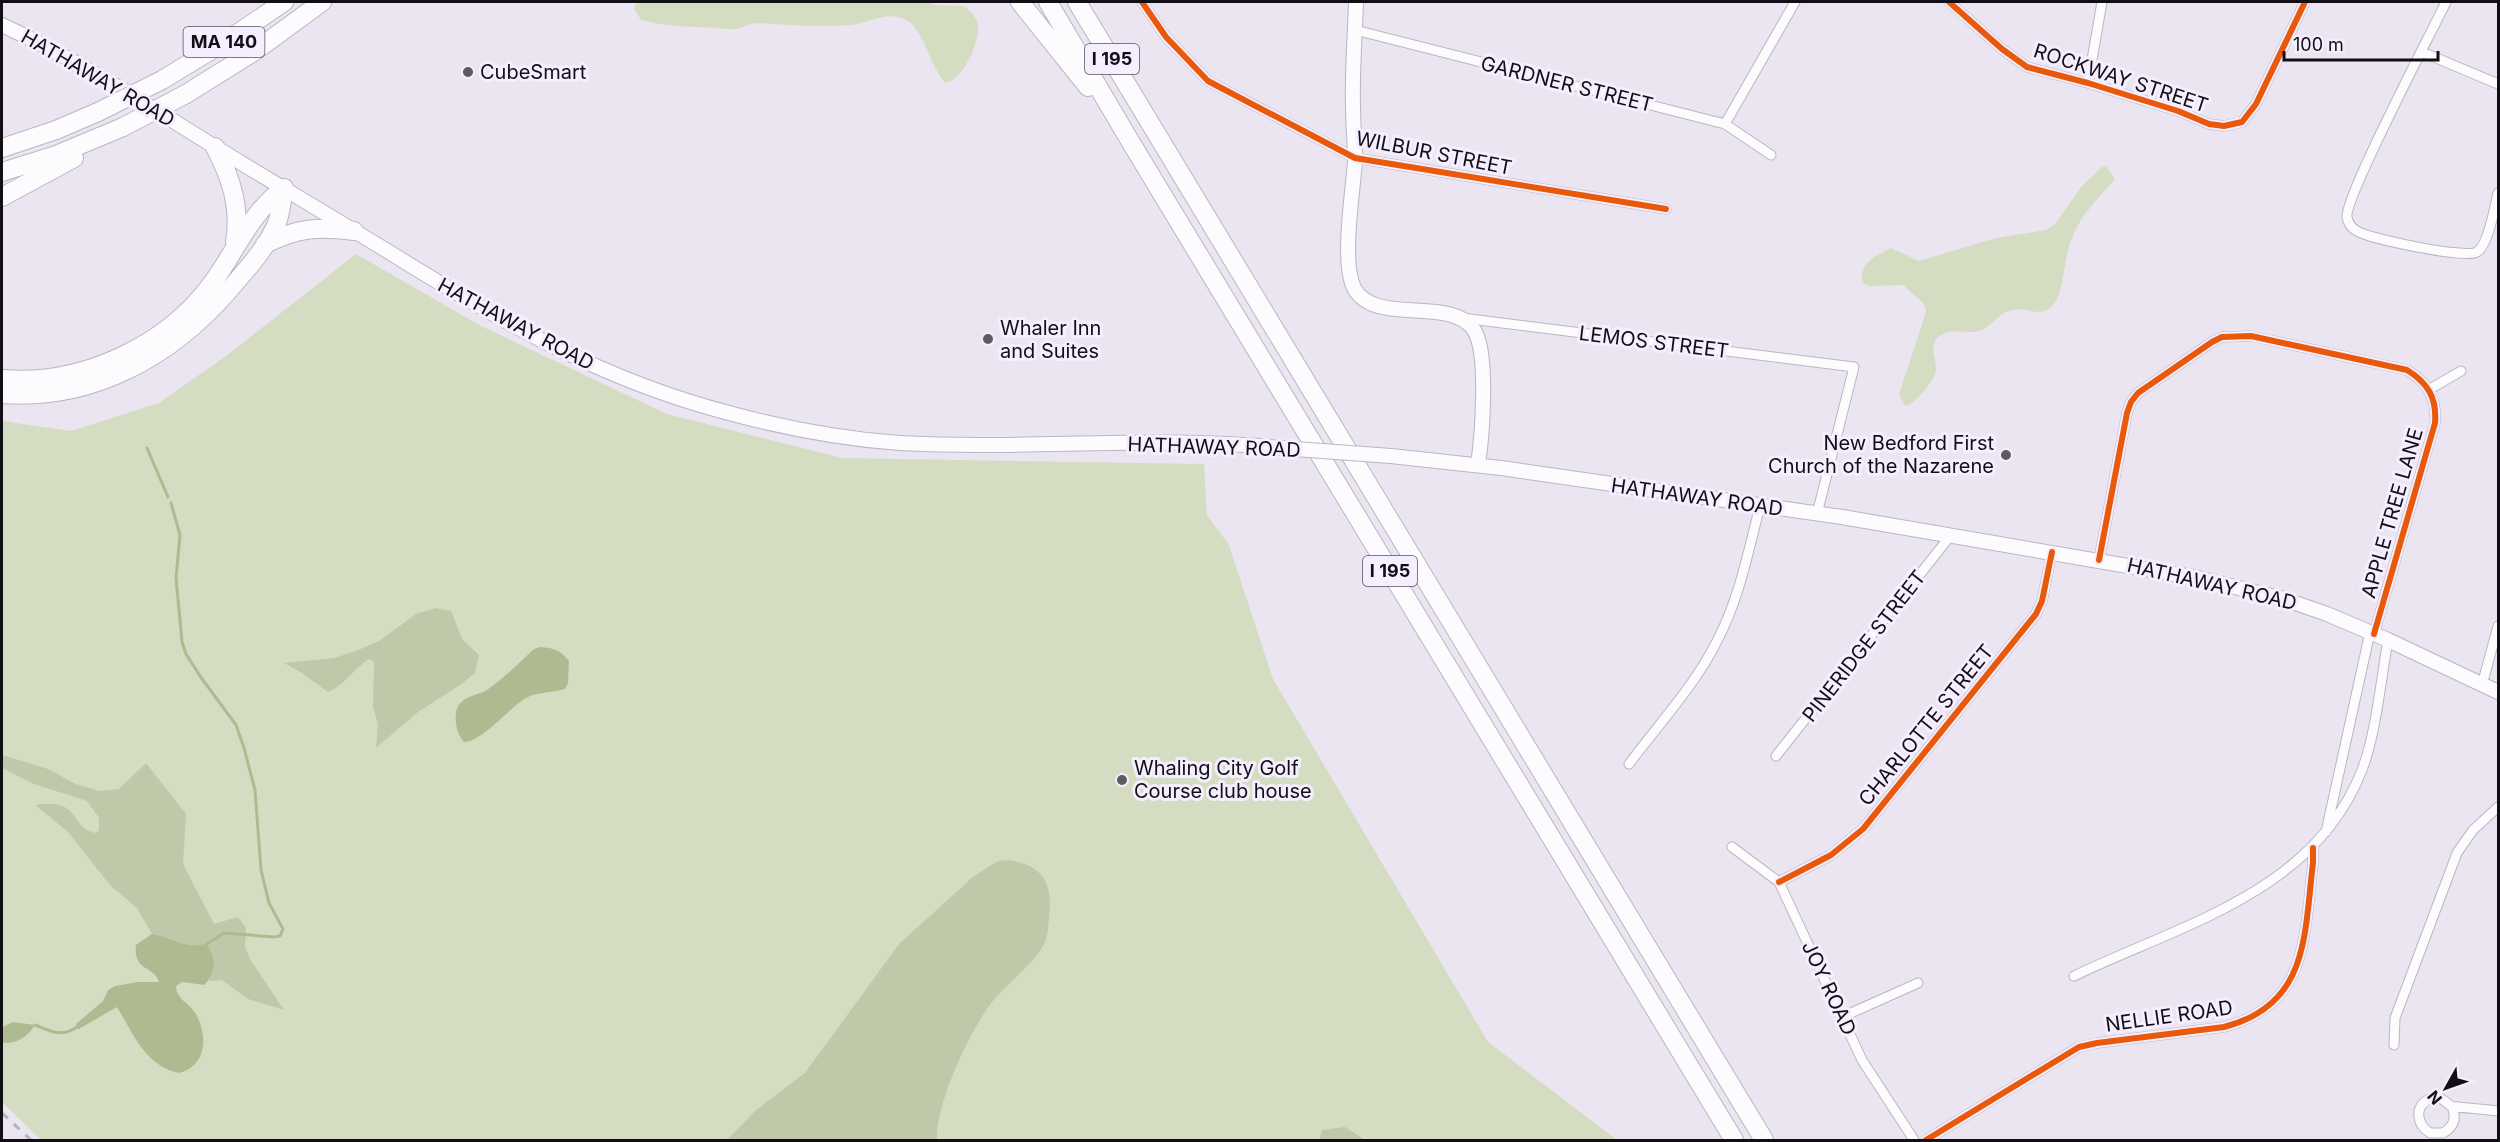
<svg xmlns="http://www.w3.org/2000/svg" width="2500" height="1142" viewBox="0 0 2500 1142" font-family="Inter,sans-serif">
<style>
.green{fill:#d4ddc2}
.forest{fill:#bfc8a9}
.water{fill:#aebb91}
.lines{fill:none;stroke-linecap:round;stroke-linejoin:round}
.stream{stroke:#aebb91;stroke-width:3}
.street-casing{stroke:#bbb6c1;stroke-width:11}
.secondary-casing{stroke:#bbb6c1;stroke-width:16}
.highway-casing{stroke:#bbb6c1;stroke-width:20}
.street{stroke:#fcfbfd;stroke-width:9}
.secondary{stroke:#fcfbfd;stroke-width:14}
.highway{stroke:#fcfbfd;stroke-width:18}
.rail{stroke:#b5b4b7;stroke-width:3;stroke-dasharray:8 8;stroke-linecap:butt}
.secondary-bridge-casing{stroke:#bbb6c1;stroke-width:16;stroke-linecap:butt}
.highway-bridge-casing{stroke:#bbb6c1;stroke-width:20;stroke-linecap:butt}
.secondary-bridge{stroke:#fcfbfd;stroke-width:14}
.highway-bridge{stroke:#fcfbfd;stroke-width:18}
.cycleway-casing{stroke:#f5eefe;stroke-width:10}
.cycleway{stroke:#e8590c;stroke-width:6}
.poi-dot{fill:#5e5963;stroke:#f5eefe;stroke-width:2}
.labels{text-anchor:middle;stroke-width:6;stroke-linejoin:round;paint-order:stroke}
.shield{fill:#f5eefe;stroke:#56515c;stroke-width:1.5}
.shield-label{font-size:18px;font-weight:bold;fill:#120e16}
.poi-label{font-size:20px;fill:#120e16;stroke:#f5eefe;text-anchor:start}
.street-label{font-size:20px;fill:#120e16;stroke:#f5eefe}
</style>
<rect width="100%" height="100%" fill="#ebe5f2"/>
<path class="green" d="M637 2 741 3 929 2 934 5 964 6C970 11 977 17 978 25 980 42 963 80 945 83 931 67 923 30 908 21 890 9 869 23 851 25 821 27 788 25 759 23 750 23 744 27 737 29 730 30 721 28 714 28 689 26 665 27 641 20L634 9Z
M2106 166 2115 179C2099 198 2081 214 2072 238 2064 257 2064 291 2054 304 2041 320 2028 306 2012 310 1999 312 1993 325 1982 330 1970 335 1957 329 1945 333 1926 341 1936 356 1936 369 1936 380 1915 404 1905 406L1899 394 1926 312 1924 304 1903 285 1869 286 1863 283C1857 264 1877 255 1891 248L1919 261 1996 238 2046 230 2055 224 2082 186 2102 167Z
M356 254 481 326 667 414 842 458 1204 464 1207 515 1229 545 1273 679 1488 1042 1617 1140H41L2 1102V421L71 431 159 403 226 356Z"/>
<path class="forest" d="M436 608 451 611 462 639 479 655 475 673 460 685 418 712 376 748 378 724 373 707 374 662 369 659C356 667 341 688 328 692L302 673 284 663 334 658 356 651 379 641 416 614Z
M2 755 48 769 76 784 99 791 119 789 146 763 186 814 183 864 214 924 238 917 246 928 245 947 250 959 284 1010 248 999 222 980 209 981 213 971 199 946C179 944 170 937 152 934L137 908 110 885 68 832 35 805C83 797 69 829 96 833L99 830V818L87 801 34 784 2 768Z
M1008 860C1044 865 1053 884 1049 917 1048 926 1048 937 1044 944 1033 965 1007 983 992 1002 970 1030 935 1105 937 1140H727L756 1110 805 1073 899 944 974 876 998 861Z
M1345 1127 1365 1140H1319L1322 1130Z"/>
<path class="water" d="M540 647C554 648 560 650 569 661L568 683 565 689C552 693 535 692 524 699 508 710 480 743 464 742 456 734 453 716 458 706 464 696 478 695 487 690 504 678 519 663 534 649Z
M152 934C173 937 184 949 206 944 217 956 216 975 204 985L182 982 176 986C176 1000 192 1004 197 1016 208 1038 206 1066 179 1073 145 1066 133 1033 117 1007L79 1029 76 1028V1024L103 1001 108 990 115 986 138 982H159C154 965 133 972 136 945Z
M13 1022 35 1025C27 1037 18 1043 4 1043L2 1041V1027Z"/>
<g class="lines">
<path class="stream" d="M147 448 168 497
M171 503 180 535 176 578 182 642 186 654 200 676 236 725 244 748 255 790 261 870 269 903 283 929 280 936 274 937 224 933 204 946
M35 1025C51 1031 61 1038 77 1027"/>
<defs>
<path id="street" d="M1142 2 1166 37 1208 81 1355 158 1666 209
M1949 2 2002 49 2027 67 2088 83 2178 111 2209 124 2224 126 2242 122 2256 104 2305 2
M2446 2C2432 31 2344 199 2347 217 2348 223 2351 228 2357 231 2370 239 2466 259 2477 252 2488 246 2495 206 2498 193
M1355 30 1725 124 1771 155
M2422 52 2498 84
M2088 83 2102 2
M1725 124 1795 2
M1462 318 1854 367 1817 514
M2430 389 2461 371
M2099 560 2127 413 2131 402 2138 393 2212 342 2222 337 2251 336 2407 370C2428 383 2437 398 2435 423L2374 634
M2482 685 2498 626
M1776 756 1951 535
M1629 764C1658 725 1696 684 1717 641 1739 600 1748 552 1760 506
M2326 832 2370 632
M1732 847 1779 882 1862 1060 1914 1140
M1779 882 1831 855 1863 829 2036 614 2042 601 2052 552
M2074 976C2182 924 2314 893 2362 770 2376 734 2381 679 2388 640
M1842 1017 1918 983
M2394 1045 2395 1018 2457 853 2473 830 2498 807
M2452 1107C2457 1118 2454 1127 2443 1133H2430C2417 1125 2413 1106 2430 1099 2440 1095 2444 1101 2451 1106 2454 1107 2491 1110 2498 1111
M1926 1140 2079 1047 2097 1043 2224 1027C2309 1005 2304 936 2313 863V848"/>
<path id="secondary" d="M1356 2C1355 36 1352 71 1353 106 1353 125 1355 143 1355 161 1353 192 1341 262 1354 288 1375 327 1451 295 1474 330 1489 353 1482 437 1478 465
M2 25C73 58 140 100 207 142 270 181 334 218 397 257 504 323 605 381 729 413 784 428 842 439 900 443 1027 450 1155 435 1281 448
M1391 456 1501 468 1842 517 2198 578 2284 599 2327 614 2388 640 2498 692"/>
<path id="highway" d="M1020 2 1088 87
M1048 2 1130 141 1734 1140
M1077 2 1764 1140
M162 80 228 40 284 2
M186 94 255 51 322 2
M215 147C231 178 241 207 235 242
M2 148 56 130 98 112
M2 172 56 155 123 127
M2 197 74 158
M265 244C298 228 318 226 354 231
M2 379C81 386 167 346 213 282 237 249 251 212 284 188
M2 394C92 401 171 357 229 290 246 270 267 248 277 223 281 212 282 199 284 188"/>
</defs>
<use href="#street" class="street-casing"/>
<use href="#secondary" class="secondary-casing"/>
<use href="#highway" class="highway-casing"/>
<use href="#street" class="street"/>
<use href="#secondary" class="secondary"/>
<use href="#highway" class="highway"/>
<path class="rail" d="M2 1113 31 1140"/>
<defs>
<path id="secondary-bridge" d="M1281 448 1391 456"/>
<path id="highway-bridge" d="M98 112 162 80
M123 127 186 94"/>
</defs>
<use href="#secondary-bridge" class="secondary-bridge-casing"/>
<use href="#highway-bridge" class="highway-bridge-casing"/>
<use href="#secondary-bridge" class="secondary-bridge"/>
<use href="#highway-bridge" class="highway-bridge"/>
<defs>
<path id="cycleway" d="M1142 2 1166 37 1208 81 1355 158 1666 209
M1949 2 2002 49 2027 67 2088 83 2178 111 2209 124 2224 126 2242 122 2256 104 2305 2
M2099 560 2127 413 2131 402 2138 393 2212 342 2222 337 2251 336 2407 370C2428 383 2437 398 2435 423L2374 634
M1779 882 1831 855 1863 829 2036 614 2042 601 2052 552
M1926 1140 2079 1047 2097 1043 2224 1027C2309 1005 2304 936 2313 863V848"/>
</defs>
<use href="#cycleway" class="cycleway-casing"/>
<use href="#cycleway" class="cycleway"/>
</g>
<g class="poi-dot">
<circle cx="468" cy="72" r="6"/>
<circle cx="988" cy="339" r="6"/>
<circle cx="2006" cy="455" r="6"/>
<circle cx="1122" cy="780" r="6"/>
</g>
<g class="labels">
<g class="shield">
<rect x="183.5" y="27" width="81" height="30" rx="4.5"/>
<rect x="1085" y="44" width="54" height="30" rx="4.5"/>
<rect x="1363" y="556" width="54" height="30" rx="4.5"/>
</g>
<g class="shield-label">
<text x="224" y="48">MA 140</text>
<text x="1112" y="65">I 195</text>
<text x="1390" y="577">I 195</text>
</g>
<g class="poi-label">
<text x="480" y="79">CubeSmart</text>
<text x="1000" y="335">Whaler Inn<tspan x="1000" dy="23">and Suites</tspan></text>
<text x="1994" y="450" text-anchor="end">New Bedford First<tspan x="1994" dy="23">Church of the Nazarene</tspan></text>
<text x="1134" y="775">Whaling City Golf<tspan x="1134" dy="23">Course club house</tspan></text>
</g>
<g class="street-label">
<text transform="translate(98 78) rotate(30)" y="7">HATHAWAY ROAD</text>
<text transform="translate(2121 78) rotate(18)" y="7">ROCKWAY STREET</text>
<text transform="translate(1567 84) rotate(14)" y="7">GARDNER STREET</text>
<text transform="translate(1434 153) rotate(11)" y="7">WILBUR STREET</text>
<text transform="translate(516 324) rotate(28)" y="7">HATHAWAY ROAD</text>
<text transform="translate(1654 342) rotate(7)" y="7">LEMOS STREET</text>
<text transform="translate(1214 447) rotate(2)" y="7">HATHAWAY ROAD</text>
<text transform="translate(1697 497) rotate(8)" y="7">HATHAWAY ROAD</text>
<text transform="translate(2392 513) rotate(-74)" y="7">APPLE TREE LANE</text>
<text transform="translate(2212 584) rotate(13)" y="7">HATHAWAY ROAD</text>
<text transform="translate(1864 646) rotate(-52)" y="7">PINERIDGE STREET</text>
<text transform="translate(1926 725) rotate(-51)" y="7">CHARLOTTE STREET</text>
<text transform="translate(1829 988) rotate(65)" y="7">JOY ROAD</text>
<text transform="translate(2169 1016) rotate(-8)" y="7">NELLIE ROAD</text>
</g>
</g>
<rect width="2500" height="1142" fill="none" stroke="#120e16" stroke-width="6"/>
<g transform="translate(2446 1088) rotate(230)" stroke="#f5eefe" stroke-width="4.5" paint-order="stroke">
<path d="M0-4.5L10 22L0 15L-10 22Z" fill="#120e16"/>
<text y="-9" font-size="16" font-weight="bold" text-anchor="middle" fill="#120e16">N</text>
</g>
<path d="M2284 51v9h154v-9" fill="none" stroke="#120e16" stroke-width="3"/>
<text x="2293" y="51" font-size="18" fill="#120e16" stroke="#f5eefe" stroke-width="4.5" paint-order="stroke">100 m</text>
</svg>
